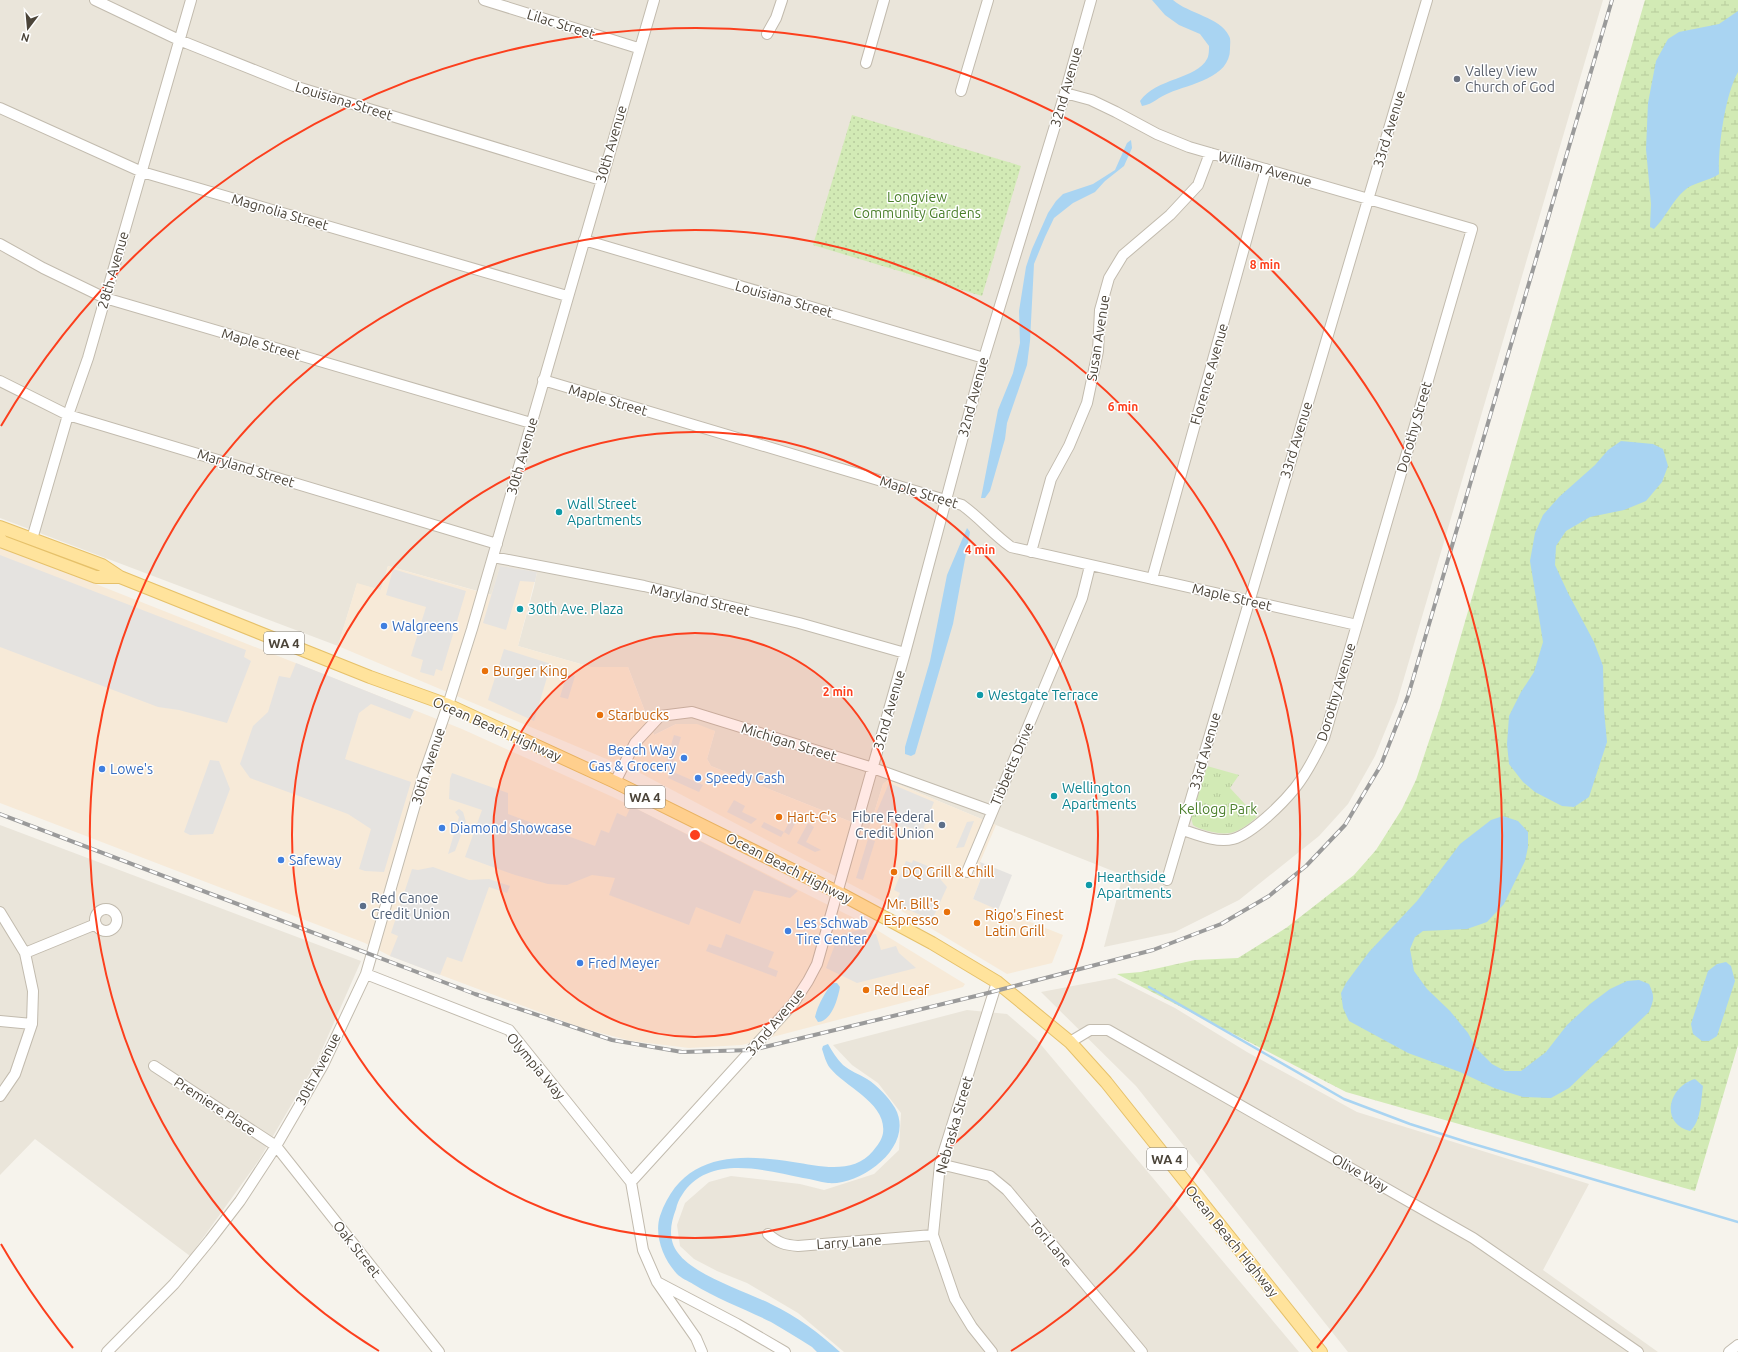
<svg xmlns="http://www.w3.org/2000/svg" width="1738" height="1352" viewBox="0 0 1738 1352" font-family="Ubuntu,sans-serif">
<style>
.residential{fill:#eae5da}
.commercial{fill:#f7ead8}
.wetland{fill:url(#wetland-marsh)}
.park{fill:url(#park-tufts)}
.garden{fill:url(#garden-dots)}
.parking{fill:#e5e3e0}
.water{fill:#a9d4f2}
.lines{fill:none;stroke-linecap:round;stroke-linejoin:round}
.stream{stroke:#a9d4f2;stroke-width:2.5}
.minor-casing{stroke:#c2bbae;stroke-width:12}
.major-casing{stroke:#e6c16a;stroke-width:14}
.minor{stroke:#fff;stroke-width:10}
.major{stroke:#ffe39c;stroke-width:12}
.rail-casing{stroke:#9a9a9a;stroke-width:4}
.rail{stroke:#fff;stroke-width:2.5;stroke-dasharray:8;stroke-linecap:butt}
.ring{fill:none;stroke:#fc3f1d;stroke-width:2}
.worship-dot{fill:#6b7280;stroke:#fff;stroke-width:1.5}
.culture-dot{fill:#0f9aa8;stroke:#fff;stroke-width:1.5}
.shop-dot{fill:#3f7fe0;stroke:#fff;stroke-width:1.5}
.food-dot{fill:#e8710a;stroke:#fff;stroke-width:1.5}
.service-dot{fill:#5c6f8a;stroke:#fff;stroke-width:1.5}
.labels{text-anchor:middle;stroke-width:3;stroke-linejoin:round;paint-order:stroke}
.shield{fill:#fff;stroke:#817c74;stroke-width:1}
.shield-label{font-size:13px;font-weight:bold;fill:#4b4439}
.street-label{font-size:14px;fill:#4b4439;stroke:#fff}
.worship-label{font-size:14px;fill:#5b616d;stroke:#fff;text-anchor:start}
.park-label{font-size:14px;fill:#4a7f2a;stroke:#fff}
.culture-label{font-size:14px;fill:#0d838f;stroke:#fff;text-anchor:start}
.shop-label{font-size:14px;fill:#366cbe;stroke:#fff;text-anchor:start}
.food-label{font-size:14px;fill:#c56008;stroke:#fff;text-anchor:start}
.service-label{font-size:14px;fill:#4e5e75;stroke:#fff;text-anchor:end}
.centre{fill:#fc3f1d;stroke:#fff;stroke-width:2}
.ring-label{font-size:12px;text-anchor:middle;font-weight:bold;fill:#fc3f1d;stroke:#fff;stroke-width:3;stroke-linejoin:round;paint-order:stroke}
</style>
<defs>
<pattern id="wetland-marsh" width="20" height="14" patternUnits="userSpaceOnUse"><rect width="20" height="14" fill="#d2eab5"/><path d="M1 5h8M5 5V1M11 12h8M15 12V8" fill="none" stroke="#b6ca9c"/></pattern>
<pattern id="park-tufts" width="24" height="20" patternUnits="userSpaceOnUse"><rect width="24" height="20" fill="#d2eab5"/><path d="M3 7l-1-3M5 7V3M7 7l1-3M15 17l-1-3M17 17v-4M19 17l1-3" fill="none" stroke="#b6ca9c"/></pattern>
<pattern id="garden-dots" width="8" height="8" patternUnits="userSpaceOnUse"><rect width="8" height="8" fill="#d2eab5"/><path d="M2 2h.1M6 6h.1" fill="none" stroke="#b6ca9c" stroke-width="1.8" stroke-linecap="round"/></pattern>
</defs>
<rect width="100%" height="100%" fill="#f6f3ec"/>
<path class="residential" d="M0 0H1603L1397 702 1375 756 1348 804 1319 836 1239 900 1175 932 1104 947 1123 875 996 825 888 780 883 784 869 829 711 766 707 759 715 731 676 724 654 735 628 667H591L518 646 534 587 537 572 492 595 388 566 381 590 357 584 338 646 0 518Z
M0 825 361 961 317 1061 259 1160 190 1256 35 1139 0 1175Z
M1115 978 1175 1008 1247 1052 1357 1112 1589 1184 1543 1270 1658 1352H1348L1136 1086 1041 992Z
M967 1010 1007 1014 1037 1040 1299 1352H844L798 1313 747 1283 717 1271 694 1259 680 1246 677 1225 685 1203 709 1182 731 1176 800 1184 824 1190 874 1174 899 1150 901 1113 878 1083 852 1065 833 1045Z"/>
<path class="commercial" d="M0 546 462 729 615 798 872 927 965 984 963 987 742 1045 689 1048 631 1041 582 1028 390 956 365 943 0 803Z
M388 566 491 595 500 566 537 572 518 646 591 667H628L654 735 676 724H697L715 731 707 759 711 766 869 829 883 784 888 780 996 825 980 862 983 873 973 899 1063 935 1052 963 1007 974 907 914 642 774 338 646 357 583 381 590Z"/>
<path class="wetland" d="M1645 0H1738V1045L1695 1191 1346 1092 1117 974 1141 972 1195 960 1238 958 1286 928 1354 875 1376 850 1402 809 1416 780 1440 708Z"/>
<path class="park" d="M1207 766 1239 775 1230 788 1257 817C1239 832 1231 837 1208 831 1202 829 1197 828 1193 825L1191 818Z"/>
<path class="garden" d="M852 115 1021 166 982 296 813 245Z"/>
<path class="parking" d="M0 555 246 650 244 657 251 661 227 723 179 710 158 707 0 647Z
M500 566 537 572 535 582 520 581 506 630 483 623Z
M393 569 466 591 442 671 436 669 434 676 420 672 423 660 411 656 426 607 386 595Z
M504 649 551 664 534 721 488 700Z
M296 663 414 710 410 719 371 704 359 713 345 759 411 782 384 872 365 871 359 869 371 829 348 814 250 778 240 764 253 726 268 712 279 676 290 678Z
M567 674 575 676 568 699 560 697Z
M674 735 681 737 671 770 663 772Z
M210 760 219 761 230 789 213 834 190 835 184 832Z
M671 771 703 785 699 792 668 778Z
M452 773 508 793V814L595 846 601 830 609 833 617 813 626 817 631 806 798 891 790 898 754 890 740 924 696 907 689 925 609 895 615 878 592 875 567 885 548 884 515 875 465 857 482 810 449 799 450 779Z
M889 783 934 802 922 832 905 826 904 828 875 816Z
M734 800 745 806 742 812 757 819 751 824 727 812Z
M459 809 463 812 466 822 455 851 448 854 459 817 455 812Z
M794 813 799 816 789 835 784 832 781 837 761 827 764 822 784 832Z
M974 821 964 847 956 848 967 822Z
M808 823 814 827 806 842 821 850 815 852 797 843Z
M868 839 875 841 863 880 856 878Z
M913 860 930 867 947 887 932 920 895 904 900 893 894 890 906 861 912 863Z
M980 862 1012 875 998 910 973 899 983 873Z
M433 867 469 880 489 879 510 886 507 893 489 887 462 962 447 957 440 975 390 956 398 936 391 933 412 869 418 870Z
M865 929 868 935 876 934 881 950 896 946 899 953 916 968 857 983 826 968 836 942H843L842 934Z
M726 934 774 952 768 967 778 971 776 977 706 951 709 944 721 948Z"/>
<path class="water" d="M1152 0H1173C1189 14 1220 17 1229 36 1231 39 1230 44 1230 48 1231 78 1190 84 1169 93 1158 97 1154 104 1142 106L1140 101C1156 78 1197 79 1207 59 1209 56 1209 50 1209 46L1200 34 1179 25 1165 15Z
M1738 11V72C1725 95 1718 147 1719 174 1709 181 1692 183 1685 190 1672 201 1666 217 1654 229L1650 227 1651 204 1646 149 1648 103 1656 61 1668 39 1679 32 1719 24Z
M1131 140 1132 148 1124 166 1105 181 1095 192 1073 203 1054 218 1045 237 1034 264 1030 341 1027 365 1007 423 1005 439 990 491 985 498H981L998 410 1013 373 1020 343 1019 311 1026 267 1032 249 1048 213 1056 201 1063 194 1093 184 1115 170 1127 143Z
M1621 441 1653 444 1663 449 1668 466 1662 482 1646 501 1624 510 1590 517 1566 531 1556 546 1555 565 1568 593 1594 642 1603 666 1604 710 1607 742 1589 797 1574 807 1562 806 1535 792 1523 782 1509 764 1507 744 1509 716 1521 692 1534 672 1543 642 1530 561 1535 533 1543 515 1559 497 1595 465 1608 450Z
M967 528 970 532 953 624 915 754 911 756 905 754V747L930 661 947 575Z
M1503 816 1518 821 1528 832V847L1525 861 1504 904 1487 922 1467 929 1423 931 1415 937 1410 949 1414 971 1427 989 1450 1011 1468 1033 1476 1048 1492 1064 1505 1071H1521L1546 1052 1567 1025 1590 1004 1610 989 1627 981 1639 980 1649 984C1655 997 1654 999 1649 1012L1569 1088 1551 1098 1523 1097 1494 1088 1460 1072 1408 1053 1349 1021 1343 1008 1341 993 1346 983 1369 952 1417 901 1460 844 1491 820Z
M1726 962 1731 966 1735 981 1717 1036 1709 1041H1702L1693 1034 1691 1024 1708 971 1717 964Z
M832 983H837L840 987C838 998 832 1021 818 1022L815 1017C818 1004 825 993 832 983Z
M828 1044C832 1051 837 1059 843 1065 850 1071 859 1074 867 1079 877 1085 889 1098 895 1108 916 1146 861 1186 828 1183 820 1182 811 1179 803 1178 764 1170 708 1154 682 1195 679 1199 677 1204 676 1209 670 1224 668 1240 678 1253 695 1276 745 1291 771 1304 798 1317 818 1332 840 1352H817L812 1347C799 1339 785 1330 771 1322 745 1309 717 1299 693 1284 688 1281 681 1278 677 1274 663 1259 654 1235 660 1216 682 1153 737 1153 793 1162 820 1166 853 1175 873 1151 877 1146 882 1140 883 1133 887 1103 845 1087 830 1068 826 1063 824 1055 822 1049L823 1046Z
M1695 1079 1703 1086C1701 1100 1701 1122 1690 1131 1659 1123 1669 1086 1695 1079Z"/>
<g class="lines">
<path class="stream" d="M1149 987 1344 1099 1410 1124 1470 1143 1738 1222"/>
<defs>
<path id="minor" d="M95 0 179 40 294 86 601 180
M484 0 638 48
M767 34 776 18 782 0
M866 63 884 0
M961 91 988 0
M1065 93 1091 100 1116 112 1157 134 1189 147 1472 229 1324 738C1316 755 1306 774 1295 788 1283 803 1252 834 1233 839 1217 843 1198 835 1183 830
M0 108 142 172 567 296
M584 240 984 358
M0 244 43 268 105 298 531 423
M543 380 962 505C980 518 993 534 1011 547L1357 625
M0 381 68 415 497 544
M32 539 68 415 88 358 191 0
M1031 552 1051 479 1069 446 1087 403 1098 351 1100 310 1109 278 1123 255 1170 215 1198 185 1210 153
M493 557 644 586 799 623 905 653
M1152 579 1266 169
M615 782 635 743 660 716 692 712 873 768 992 811
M967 872 1082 598 1090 566
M1167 880 1427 0
M95 920a11 11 0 1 1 22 0a11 11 0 1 1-22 0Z
M0 912 25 953 33 991 32 1024 15 1074 0 1096
M25 953 96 924
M366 974 509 1030 631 1182 643 1250 657 1282 696 1338 702 1352
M0 1021 32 1024
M1070 1042 1090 1030H1108L1473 1238 1638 1352
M154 1066 276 1146 439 1352
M940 1164 990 1176 1007 1190 1142 1352
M631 1182 793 1004 808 981 817 964 905 653 984 358 1065 93 1091 0
M768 1234C778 1243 785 1245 798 1246L933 1235
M659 1283 737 1324 785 1352
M107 1352 174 1284 210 1240 240 1201 276 1146 323 1065 366 974 423 777 448 705 472 629 654 0
M992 1352 972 1327 955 1299 933 1235 940 1164 997 982
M1729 1352 1738 1345"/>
<path id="major" d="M0 527 102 565 120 577 370 677 448 705 615 782 839 893 932 943 997 982 1070 1042 1106 1082 1321 1352
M0 539 3 542 96 577H120"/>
</defs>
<use href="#minor" class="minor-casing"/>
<use href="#major" class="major-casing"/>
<use href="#minor" class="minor"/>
<use href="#major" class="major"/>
<defs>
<path id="rail" d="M0 814 475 994 612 1040 682 1052 752 1050 980 995 1153 950 1221 924 1269 896 1306 866 1345 825 1381 765 1408 696 1612 0"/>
</defs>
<use href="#rail" class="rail-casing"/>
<use href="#rail" class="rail"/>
</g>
<circle cx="695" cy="835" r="202" fill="#fc3f1d" fill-opacity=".12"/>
<g class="ring">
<circle cx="695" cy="835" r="202"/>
<circle cx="695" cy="835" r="403"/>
<path d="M379 1351A605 605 0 1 1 1011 1351"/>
<path d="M73 1348A806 806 0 0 1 1 1244M1 426A806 806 0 1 1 1317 1348"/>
</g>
<circle class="worship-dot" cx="1457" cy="79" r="4"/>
<g class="culture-dot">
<circle cx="559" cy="512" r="4"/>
<circle cx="520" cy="609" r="4"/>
<circle cx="980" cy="695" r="4"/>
<circle cx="1054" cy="796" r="4"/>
<circle cx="1089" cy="885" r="4"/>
</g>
<g class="shop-dot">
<circle cx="384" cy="626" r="4"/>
<circle cx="684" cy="758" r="4"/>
<circle cx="102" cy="769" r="4"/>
<circle cx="698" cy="778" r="4"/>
<circle cx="442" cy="828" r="4"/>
<circle cx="281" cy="860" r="4"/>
<circle cx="788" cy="931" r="4"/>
<circle cx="580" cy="963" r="4"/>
</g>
<g class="food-dot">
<circle cx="485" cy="671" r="4"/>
<circle cx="600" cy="715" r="4"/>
<circle cx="779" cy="817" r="4"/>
<circle cx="894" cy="872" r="4"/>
<circle cx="947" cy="912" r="4"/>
<circle cx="977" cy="923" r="4"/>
<circle cx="866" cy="990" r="4"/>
</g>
<g class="service-dot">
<circle cx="942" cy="825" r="4"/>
<circle cx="363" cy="906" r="4"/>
</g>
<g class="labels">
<g class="shield">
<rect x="264" y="632" width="40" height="22" rx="3"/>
<rect x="625" y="786" width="40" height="22" rx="3"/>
<rect x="1147" y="1148" width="40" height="22" rx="3"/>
</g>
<g class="shield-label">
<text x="284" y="648">WA 4</text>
<text x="645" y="802">WA 4</text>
<text x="1167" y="1164">WA 4</text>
</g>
<g class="street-label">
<text transform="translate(561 24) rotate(17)" y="5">Lilac Street</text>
<text transform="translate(1066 87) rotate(-74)" y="5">32nd Avenue</text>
<text transform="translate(344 101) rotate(17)" y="5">Louisiana Street</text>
<text transform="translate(1389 129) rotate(-73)" y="5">33rd Avenue</text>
<text transform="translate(611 144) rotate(-74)" y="5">30th Avenue</text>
<text transform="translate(1265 169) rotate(16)" y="5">William Avenue</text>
<text transform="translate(280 212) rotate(16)" y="5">Magnolia Street</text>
<text transform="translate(113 270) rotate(-74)" y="5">28th Avenue</text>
<text transform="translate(784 299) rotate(16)" y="5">Louisiana Street</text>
<text transform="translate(1098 338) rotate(-81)" y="5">Susan Avenue</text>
<text transform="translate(261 344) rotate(16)" y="5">Maple Street</text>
<text transform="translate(1209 374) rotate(-74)" y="5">Florence Avenue</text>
<text transform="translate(973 397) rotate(-75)" y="5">32nd Avenue</text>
<text transform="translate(608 400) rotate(16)" y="5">Maple Street</text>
<text transform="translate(1414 427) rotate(-74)" y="5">Dorothy Street</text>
<text transform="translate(1296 440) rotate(-73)" y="5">33rd Avenue</text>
<text transform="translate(522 456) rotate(-74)" y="5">30th Avenue</text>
<text transform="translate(246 468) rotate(17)" y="5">Maryland Street</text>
<text transform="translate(919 492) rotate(17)" y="5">Maple Street</text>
<text transform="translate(1232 597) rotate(13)" y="5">Maple Street</text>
<text transform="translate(700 600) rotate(13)" y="5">Maryland Street</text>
<text transform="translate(1336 692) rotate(-73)" y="5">Dorothy Avenue</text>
<text transform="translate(889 710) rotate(-74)" y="5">32nd Avenue</text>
<text transform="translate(497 729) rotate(24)" y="5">Ocean Beach Highway</text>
<text transform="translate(789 742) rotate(17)" y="5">Michigan Street</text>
<text transform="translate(1205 751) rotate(-74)" y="5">33rd Avenue</text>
<text transform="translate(1012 764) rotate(-67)" y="5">Tibbetts Drive</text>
<text transform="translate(428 766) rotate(-72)" y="5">30th Avenue</text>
<text transform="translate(789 868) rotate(27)" y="5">Ocean Beach Highway</text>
<text transform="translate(775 1022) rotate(-50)" y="5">32nd Avenue</text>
<text transform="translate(536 1066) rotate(50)" y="5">Olympia Way</text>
<text transform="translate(318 1069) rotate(-62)" y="5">30th Avenue</text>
<text transform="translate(215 1106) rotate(33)" y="5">Premiere Place</text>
<text transform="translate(954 1125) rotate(-74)" y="5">Nebraska Street</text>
<text transform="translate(1360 1173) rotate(30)" y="5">Olive Way</text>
<text transform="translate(1232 1241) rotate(51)" y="5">Ocean Beach Highway</text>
<text transform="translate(849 1242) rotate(-4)" y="5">Larry Lane</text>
<text transform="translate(1051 1243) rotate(50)" y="5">Tori Lane</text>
<text transform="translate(357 1249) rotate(52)" y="5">Oak Street</text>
</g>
<g class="worship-label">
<text x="1465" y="76">Valley View<tspan x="1465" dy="16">Church of God</tspan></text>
</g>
<g class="park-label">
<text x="917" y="202">Longview<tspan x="917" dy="16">Community Gardens</tspan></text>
<text x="1218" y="814">Kellogg Park</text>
</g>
<g class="culture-label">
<text x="567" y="509">Wall Street<tspan x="567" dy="16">Apartments</tspan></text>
<text x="528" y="614">30th Ave. Plaza</text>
<text x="988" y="700">Westgate Terrace</text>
<text x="1062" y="793">Wellington<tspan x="1062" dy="16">Apartments</tspan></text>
<text x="1097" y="882">Hearthside<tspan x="1097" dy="16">Apartments</tspan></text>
</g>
<g class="shop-label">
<text x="392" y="631">Walgreens</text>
<text x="676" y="755" text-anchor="end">Beach Way<tspan x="676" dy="16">Gas &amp; Grocery</tspan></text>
<text x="110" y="774">Lowe's</text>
<text x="706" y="783">Speedy Cash</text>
<text x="450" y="833">Diamond Showcase</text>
<text x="289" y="865">Safeway</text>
<text x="796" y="928">Les Schwab<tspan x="796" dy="16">Tire Center</tspan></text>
<text x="588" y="968">Fred Meyer</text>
</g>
<g class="food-label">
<text x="493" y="676">Burger King</text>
<text x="608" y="720">Starbucks</text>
<text x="787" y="822">Hart-C's</text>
<text x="902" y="877">DQ Grill &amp; Chill</text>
<text x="939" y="909" text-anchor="end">Mr. Bill's<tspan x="939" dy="16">Espresso</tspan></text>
<text x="985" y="920">Rigo's Finest<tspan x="985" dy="16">Latin Grill</tspan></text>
<text x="874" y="995">Red Leaf</text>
</g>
<g class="service-label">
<text x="934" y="822">Fibre Federal<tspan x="934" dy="16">Credit Union</tspan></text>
<text x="371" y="903" text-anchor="start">Red Canoe<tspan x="371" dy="16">Credit Union</tspan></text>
</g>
</g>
<circle cx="695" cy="835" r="6" class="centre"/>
<g class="ring-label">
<text x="1265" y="269">8 min</text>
<text x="1123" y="411">6 min</text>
<text x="980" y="554">4 min</text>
<text x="838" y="696">2 min</text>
</g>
<g transform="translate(28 28) rotate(196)" stroke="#ffffff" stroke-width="3" paint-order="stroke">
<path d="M0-3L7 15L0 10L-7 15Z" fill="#4b4439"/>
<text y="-6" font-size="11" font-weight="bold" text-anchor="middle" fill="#4b4439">N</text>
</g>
</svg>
